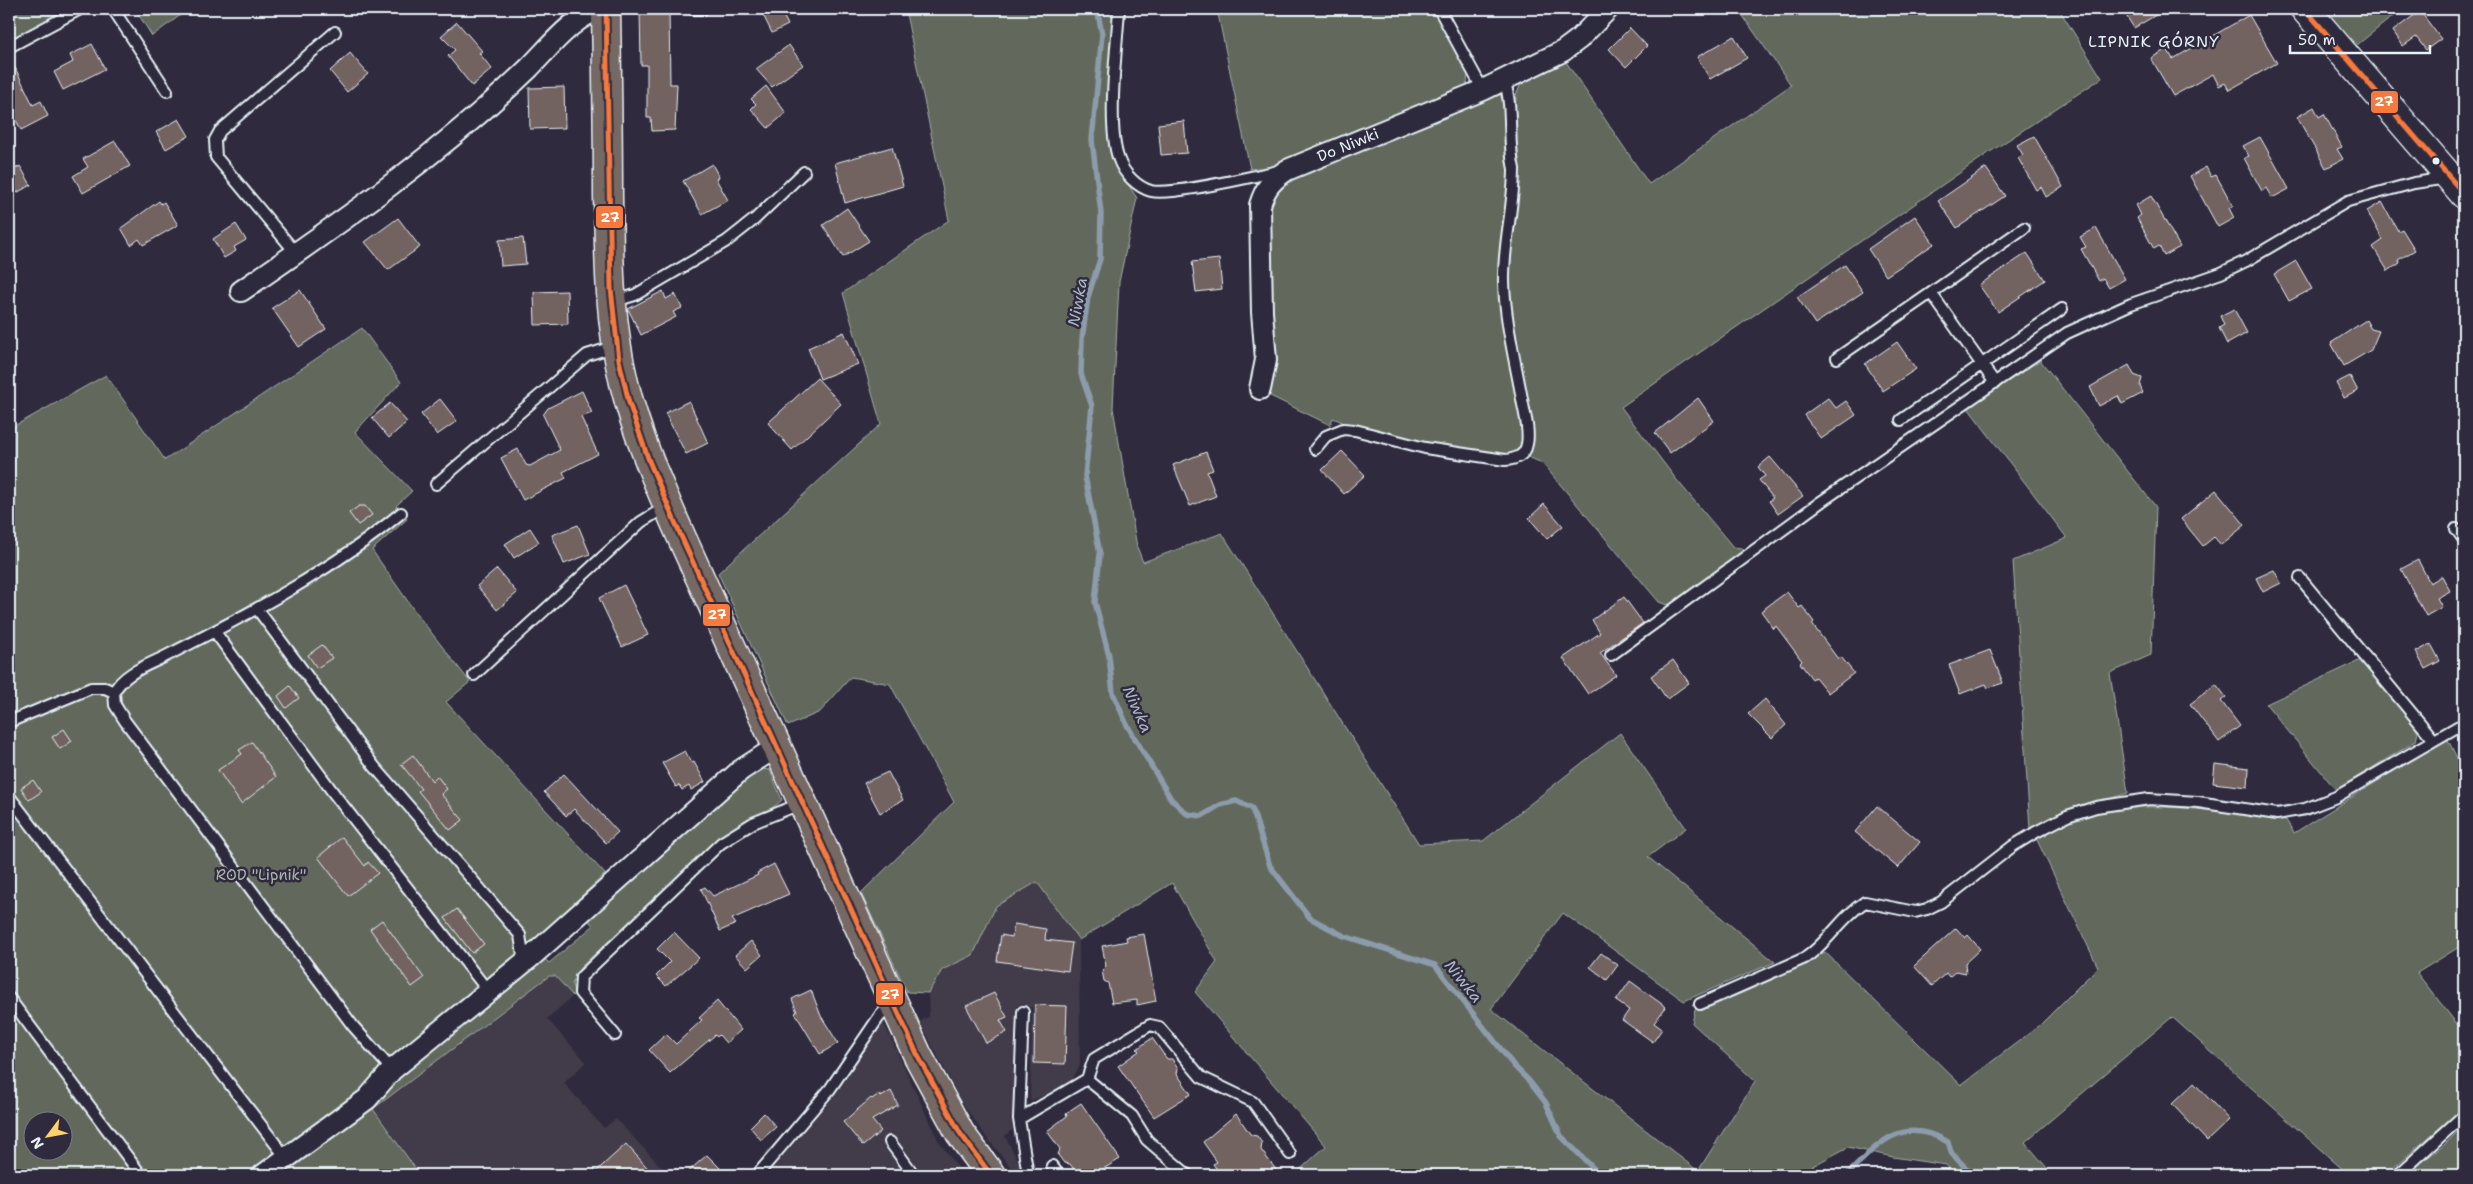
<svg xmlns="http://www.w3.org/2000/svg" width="2473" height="1184" viewBox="0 0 2473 1184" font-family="'Shantell Sans',sans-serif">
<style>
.built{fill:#433b48}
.green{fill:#62695c;stroke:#a5adaa;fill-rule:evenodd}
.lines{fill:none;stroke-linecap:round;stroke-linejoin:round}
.stream{stroke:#8d9cad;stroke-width:5.5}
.building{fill:#736460;stroke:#e8f1f8}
.lane-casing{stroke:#e8f1f8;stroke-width:14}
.street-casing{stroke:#e8f1f8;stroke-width:24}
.secondary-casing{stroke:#e8f1f8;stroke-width:31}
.primary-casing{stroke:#e8f1f8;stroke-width:31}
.lane{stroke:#2f2a3d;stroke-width:10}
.street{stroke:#2f2a3d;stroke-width:20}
.secondary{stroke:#2f2a3d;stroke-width:28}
.primary{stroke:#766964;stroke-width:28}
.bus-1-casing{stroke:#2f2a3d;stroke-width:9}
.bus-1{stroke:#f6793e;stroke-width:5}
.bus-dot{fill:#e8f1f8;stroke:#2f2a3d;stroke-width:2}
.labels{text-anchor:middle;stroke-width:5;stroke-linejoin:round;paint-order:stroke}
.street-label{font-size:15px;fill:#e8f1f8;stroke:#2f2a3d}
.park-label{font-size:15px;fill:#acb4b2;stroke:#2f2a3d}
.neighbourhood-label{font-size:16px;letter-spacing:1px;fill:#e8f1f8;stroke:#2f2a3d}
.water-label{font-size:16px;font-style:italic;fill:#abb9c6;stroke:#2f2a3d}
.line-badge{stroke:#2f2a3d;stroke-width:2}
.badge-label{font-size:14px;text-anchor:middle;font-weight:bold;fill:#fff}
</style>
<rect width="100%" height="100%" fill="#2f2a3d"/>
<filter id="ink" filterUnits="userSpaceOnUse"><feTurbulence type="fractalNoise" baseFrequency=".02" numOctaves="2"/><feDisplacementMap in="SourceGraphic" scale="10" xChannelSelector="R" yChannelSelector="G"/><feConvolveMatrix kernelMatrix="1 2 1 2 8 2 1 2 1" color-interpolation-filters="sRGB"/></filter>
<g filter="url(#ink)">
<path class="built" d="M1037 882 1079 940 1080 1065 1071 1082 1055 1091 1030 1101 1032 1007 1017 1006 1013 1129 1005 1136 1020 1165 1021 1175H1017L987 1138 962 1103 920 1022 929 1016 928 993 941 970 973 955 996 906Z
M549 976H555L573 996 547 1019 586 1062 564 1083 604 1128 616 1119 669 1175H420L373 1109Z
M884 1024 938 1140 963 1175H764L835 1092 878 1027Z"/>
<path class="green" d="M9 9H68L17 39 9 27Z
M135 9H189L152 36Z
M905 9H1113L1109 96 1110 137 1115 165 1137 198 1119 282 1113 408 1137 547 1143 562 1222 533 1419 844 1483 841 1620 733 1686 828 1648 857 1775 962 1684 1001 1563 913 1491 1009 1698 1171 1755 1081 1692 1023 1695 1010 1781 974 1825 952 1961 1085 2040 1025 2098 967 2036 838C2111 788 2202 811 2286 820L2294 833 2447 738 2464 772V944L2417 973 2464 1033V1107L2385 1175H2349L2172 1017 2025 1142 2053 1175H1956L1946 1165 1893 1157 1848 1147 1796 1175H1294L1326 1146 1195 992 1217 962 1172 883 1079 940 1037 882 996 906 973 955 942 970 928 993 907 992 861 893 954 802 890 684 851 677 820 712 788 726 718 573 881 424 843 293 949 220Z
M1217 9H1434L1468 75 1466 90 1284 165 1250 169Z
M1738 9H2059L2102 78 1990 152 1621 407 1676 479 1733 547 1741 548 1744 552 1677 603 1667 605 1659 602 1542 463 1528 457 1532 442 1513 319 1509 279 1516 95 1524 77 1562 56 1649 184 1791 85Z
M2317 9H2402L2352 49Z
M1492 91 1500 94 1505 106 1510 188 1500 261 1508 346 1522 433C1523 445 1519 455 1505 456 1448 447 1386 442 1333 418L1330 425 1264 393 1265 241 1271 187Z
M362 328 401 382 355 432 412 491 396 506 407 519 372 550 416 613 470 682 446 702 605 874 526 948 540 954 549 963 593 926 585 915 751 773 762 769 770 770 782 800C773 809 763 812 752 818 734 827 719 838 704 851L580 968 572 984 575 995 573 996 555 976H549L373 1109 420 1175H9V429L106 375 165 460ZM32 1122H62V1152H32Z
M2040 360 2156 507 2151 655 2110 673 2128 793 2064 813 2030 829 2013 561 2067 538 1968 408Z
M2361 660 2402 708 2418 732 2416 741 2336 790 2266 704Z
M2464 1125V1175H2405L2444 1145Z"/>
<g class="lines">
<path class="stream" d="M1097 9 1102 34 1092 140 1101 213 1100 259 1088 297 1082 339 1081 374 1092 406 1085 476 1100 554 1095 602 1109 656 1113 693 1127 725 1171 799 1187 814 1202 816 1220 805 1236 801 1252 808 1270 866 1310 918 1344 936 1435 965 1514 1066 1529 1081 1546 1103 1561 1136 1600 1175
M1847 1175C1879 1143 1901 1115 1948 1142L1952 1154 1967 1169 1988 1175"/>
</g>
<path class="building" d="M640 9H669L670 84H677L675 130 652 131 651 118H647V65H641Z
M760 9H780L788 25 772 33Z
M2122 9H2166L2134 28Z
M2420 11 2441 39 2426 50 2416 37 2403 46 2393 31Z
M2249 15 2277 63 2229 90 2225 83 2219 86 2213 74 2173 96 2151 58 2167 49 2173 59Z
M457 22 482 51 479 53 492 69 472 86 448 56 455 50 441 36Z
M1630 28 1647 46 1626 67 1609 49Z
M1734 36 1747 58 1710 79 1697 57Z
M92 44 105 69 63 90 54 72 73 62 70 55Z
M789 45 803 65 772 87 756 69Z
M350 53 368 74 347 92 330 71Z
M9 55 33 105 41 101 48 116 21 130 9 106Z
M766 86 786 113 768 128 751 109 756 104 751 99Z
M564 87 565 128 530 129 529 88Z
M2314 107 2319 117 2324 114 2342 147 2337 149 2343 159 2326 168 2297 117Z
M179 119 189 136 166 149 156 132Z
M1184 121 1187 153 1161 155 1158 124Z
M2034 136 2063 187 2046 197 2041 187 2036 190 2018 158 2023 155 2017 145Z
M2260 137 2289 189 2272 198 2266 188 2262 191 2244 158 2249 156 2243 146Z
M115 141 130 166 83 193 73 176 88 167 83 159Z
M892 147 903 186 845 203 835 163Z
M712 164 719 177 716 179 728 200 702 214 683 181Z
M20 166 31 185 9 197V172Z
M2206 167 2211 177 2216 175 2233 206 2229 208 2234 218 2218 227 2190 176Z
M1986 168 2005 196 1957 228 1938 201Z
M2151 196 2180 247 2164 256 2159 246 2154 249 2137 218 2141 215 2136 205Z
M159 201 161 204 164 202 178 225 143 245 139 239 131 245 121 228Z
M2382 202 2398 231 2402 229 2415 250 2398 260 2400 263 2388 271 2373 247 2383 240 2367 211Z
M847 208 869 241 843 257 823 225Z
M1915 216 1934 244 1886 276 1868 249Z
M398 218 420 247 388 270 365 242Z
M236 224 246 240 234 247 236 251 224 258 213 239Z
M2096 228 2125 279 2109 288 2103 278 2099 281 2081 249 2086 247 2080 237Z
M523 238 526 264 501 266 499 240Z
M2027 253 2045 280 1998 312 1979 285Z
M1219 259 1222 289 1196 292 1192 262Z
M2296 261 2312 289 2289 301 2274 274Z
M1845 265 1863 292 1815 324 1797 297Z
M300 290 326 329 299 347 272 308Z
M567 291 568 324 535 325 534 292Z
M663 291 666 299 675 294 682 308 673 312 676 317 641 335 628 309Z
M2234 309 2247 333 2227 344 2219 328 2224 325 2220 316Z
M2366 320 2371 329 2379 331 2371 350 2344 366 2331 343Z
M844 332 858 364 820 379 808 348Z
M1897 342 1916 369 1883 391 1865 364Z
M2129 365 2134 375 2142 378 2140 386 2143 393 2122 404 2118 396 2099 406 2090 387Z
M2350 376 2358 391 2344 398 2336 383Z
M817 378 841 404 792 450 768 423Z
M582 391 592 413 581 417 598 454 563 472 566 478 523 500 501 458 518 449 526 465 530 466 560 450 543 415 548 408Z
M1698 398 1714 421 1670 453 1655 433Z
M1828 398 1836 408 1846 401 1856 415 1821 439 1804 415Z
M440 399 457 421 437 435 421 414Z
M689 401 708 443 686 454 665 413Z
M390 403 407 422 389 438 372 418Z
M1342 451 1365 475 1344 494 1322 470Z
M1206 452 1213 470 1207 472 1216 496 1190 506 1173 465Z
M1770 457 1803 496 1778 514 1769 501 1773 498 1759 480 1765 476 1758 467Z
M2216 490 2245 525 2221 545 2214 537 2203 546 2181 519Z
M1544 504 1563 526 1547 539 1529 518Z
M359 506H365L372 515 358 525 349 513Z
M578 525 590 554 564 564 552 535Z
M530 528 539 542 514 558 505 544Z
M2418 560 2430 583 2442 576 2450 591 2437 598 2442 607 2426 616 2401 569Z
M497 569 517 593 497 610 477 586Z
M2274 570 2281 583 2263 592 2256 578Z
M624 585 648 635 622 647 599 598Z
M1787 592 1799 608 1802 606 1814 622 1812 624 1838 659 1841 657 1854 673 1828 693 1815 677 1812 679 1800 663 1802 661 1776 626 1774 629 1761 611Z
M1624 597 1643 623 1600 653 1616 675 1588 694 1563 658 1600 633 1592 620Z
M2431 644 2440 661 2425 669 2416 652Z
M322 645 332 658 317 668 308 655Z
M1990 650 2003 683 1988 688 1986 684 1960 694 1949 665Z
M1673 660 1689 683 1667 699 1651 676Z
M2216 684 2226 697 2221 701 2240 726 2219 742 2190 704Z
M290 686 299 698 286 708 278 696Z
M1765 699 1786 725 1772 738 1748 714Z
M64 729 72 741 60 749 52 737Z
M252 742 276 777 241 804 218 770 242 754 239 750Z
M685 751 692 763 694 762 705 782 691 790 689 786 682 790 679 785 676 787 662 763Z
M413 755 432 781 437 776 447 789 441 794 463 820 450 830 418 791 421 789 401 764Z
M2215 764 2249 768 2248 787 2213 783Z
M888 772 903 800 880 813 864 783Z
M564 774 618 832 606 843 574 809 566 816 544 792Z
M33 780 41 792 29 800 21 788Z
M1877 806 1920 842 1898 868 1855 832Z
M342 837 365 866 368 862 378 873 348 896 318 857Z
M774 864 789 894 732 919 736 924 720 931 701 889 705 887 713 896 758 875 757 873Z
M457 909 484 944 472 953 445 918Z
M382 920 424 978 412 987 370 929Z
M1014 924 1046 929 1045 940 1072 943 1068 971 997 961 1001 935 1012 937Z
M1956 928 1965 938 1968 935 1980 949 1965 963 1966 973 1956 971 1949 977 1946 973 1932 986 1914 966Z
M674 932 699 958 666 986 656 976 670 962 657 949Z
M1144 934 1156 1001 1137 1005V1000L1112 1003 1108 983 1104 981 1102 970 1106 966 1102 946 1127 941 1126 937Z
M751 941 762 955 747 968 735 955Z
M1601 953 1618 965 1607 980 1590 967Z
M1630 981 1666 1007 1654 1023 1662 1029 1653 1042 1622 1020 1629 1010 1616 1001Z
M811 990 821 1016 838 1043 820 1054 795 1013 797 1012 792 999Z
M994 993 1007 1017 1000 1020 1007 1032 986 1043 966 1006Z
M717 1001 741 1030 726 1043 719 1035 717 1037 715 1035 670 1073 649 1050 666 1034 676 1044 702 1020 699 1018Z
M1035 1005 1067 1006 1065 1064 1034 1063Z
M1152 1038 1167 1059H1172L1178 1068 1177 1074 1191 1094 1154 1117 1118 1066 1139 1051 1137 1049Z
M2194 1083 2229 1120 2207 1141 2172 1104Z
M891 1091 898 1105 872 1120 881 1131 863 1146 843 1122 871 1098 872 1099 879 1094 881 1097Z
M1081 1103 1120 1159 1093 1175H1078L1070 1164 1064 1163 1058 1155 1060 1149 1047 1131 1067 1116 1066 1113Z
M764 1113 776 1127 761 1140 750 1127Z
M1236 1114 1251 1135 1257 1136 1262 1143 1261 1150 1280 1175H1221L1213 1164 1217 1162 1203 1142Z
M626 1144 654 1175H592Z
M707 1155 727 1175H684Z"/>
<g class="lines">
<defs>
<path id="lane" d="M113 9 167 91
M693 9H703
M1119 9C1117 47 1106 127 1119 160 1124 174 1137 187 1151 191 1172 196 1253 176 1279 171
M1439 9 1483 90
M9 47 80 9
M296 253 216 157 215 140 220 131 335 32
M1931 293 2024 228
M612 302 635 295 727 241 755 219 804 172
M1837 358 1931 293 1995 383
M1901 420 2062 309
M1315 449 1326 436 1343 429 1355 430 1425 448 1505 460C1516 459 1525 456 1527 444 1530 430 1524 412 1522 399 1515 360 1505 321 1504 282 1503 244 1514 207 1514 169 1507 139 1514 109 1504 79
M436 484 587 355 616 346
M2456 529 2464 540
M2300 578 2434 740
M258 610 374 766 520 935 524 962
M215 632 335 795 488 991
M1611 655 1822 501 2067 333 2131 304 2221 273 2246 261 2348 201 2414 183 2447 178
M474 675 641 522 667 506
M114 692 115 705 125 721 353 1026 392 1070
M9 722 91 688H105L114 692C124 672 151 664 170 654 251 613 331 571 401 513
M9 796 287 1159
M9 998 141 1175
M1700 1004 1805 958C1828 943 1841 917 1865 902L1915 912 1927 909 1941 902 2013 846 2036 832 2067 816 2096 807 2149 799 2198 802 2277 814 2305 809 2336 797 2464 723
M1023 1012 1019 1119 1028 1175
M615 1035 580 993 581 977 721 843 753 823 802 803
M1087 1079 1132 1116 1147 1140 1188 1175
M1019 1119 1087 1079 1094 1059 1150 1025 1159 1027 1201 1077 1253 1102 1290 1154
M890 1142 914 1175
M1052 1166 1059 1175
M757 1175 830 1089 879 1017 891 1004
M2398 1175 2464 1115"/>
<g id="street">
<path d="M241 291C342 222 441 153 529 68 549 48 574 15 602 9"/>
<path id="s1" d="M1260 389 1266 360 1262 312 1260 205C1265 188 1272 180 1287 170L1483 90 1563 51 1579 39 1608 9"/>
<path d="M263 1175 367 1099 392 1070 532 956 741 770 778 746"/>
</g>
<path id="secondary" d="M2305 9 2464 194"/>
<path id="primary" d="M606 9C607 71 608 133 608 195 609 258 609 321 624 383 637 436 659 486 681 536L918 1056 960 1133 991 1175"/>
</defs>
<use href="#lane" class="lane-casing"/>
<use href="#street" class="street-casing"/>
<use href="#secondary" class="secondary-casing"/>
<use href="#primary" class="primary-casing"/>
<use href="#lane" class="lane"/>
<use href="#street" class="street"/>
<use href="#secondary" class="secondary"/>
<use href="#primary" class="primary"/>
<defs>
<path id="bus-1" d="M606 9 611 289 619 360 629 403 649 461 681 536 918 1056 960 1133 991 1175
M2305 9 2464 194"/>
</defs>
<use href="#bus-1" class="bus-1-casing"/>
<use href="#bus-1" class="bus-1"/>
</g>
</g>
<circle class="bus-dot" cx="2436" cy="161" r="4.5"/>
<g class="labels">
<g class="street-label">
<text dy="5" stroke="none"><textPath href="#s1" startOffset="296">Do Niwki</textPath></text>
</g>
<g class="park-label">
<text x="261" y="880">ROD "Lipnik"</text>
</g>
<g class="neighbourhood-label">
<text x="2154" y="47">LIPNIK GÓRNY</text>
</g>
<g class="water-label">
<text transform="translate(1077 302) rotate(-80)" y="6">Niwka</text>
<text transform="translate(1138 709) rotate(66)" y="6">Niwka</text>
<text transform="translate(1464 981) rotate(51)" y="6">Niwka</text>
</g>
</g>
<g class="line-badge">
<rect x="2370" y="90" width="29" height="24" rx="5" fill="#f6793e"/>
<rect x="595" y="205" width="29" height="24" rx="5" fill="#f6793e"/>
<rect x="702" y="603" width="29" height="24" rx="5" fill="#f6793e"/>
<rect x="875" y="982" width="29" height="24" rx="5" fill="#f6793e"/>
</g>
<g class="badge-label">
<text x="2384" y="106">27</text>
<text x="610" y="222">27</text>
<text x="717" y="619">27</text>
<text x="890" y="999">27</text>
</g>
<rect width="2473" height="1184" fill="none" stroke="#2f2a3d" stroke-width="30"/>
<rect x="15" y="15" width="2443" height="1154" fill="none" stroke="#e8f1f8" stroke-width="2" filter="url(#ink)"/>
<g transform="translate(48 1136) rotate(238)"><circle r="24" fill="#2f2a3d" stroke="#797a88"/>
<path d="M0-4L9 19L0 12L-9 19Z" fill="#ffd166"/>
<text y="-8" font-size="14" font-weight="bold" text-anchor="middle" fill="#e8f1f8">N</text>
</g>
<path d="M2290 45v8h140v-8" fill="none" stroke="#e8f1f8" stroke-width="2.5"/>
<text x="2298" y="45" font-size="15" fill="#e8f1f8" stroke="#2f2a3d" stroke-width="4" paint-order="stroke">50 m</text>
</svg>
